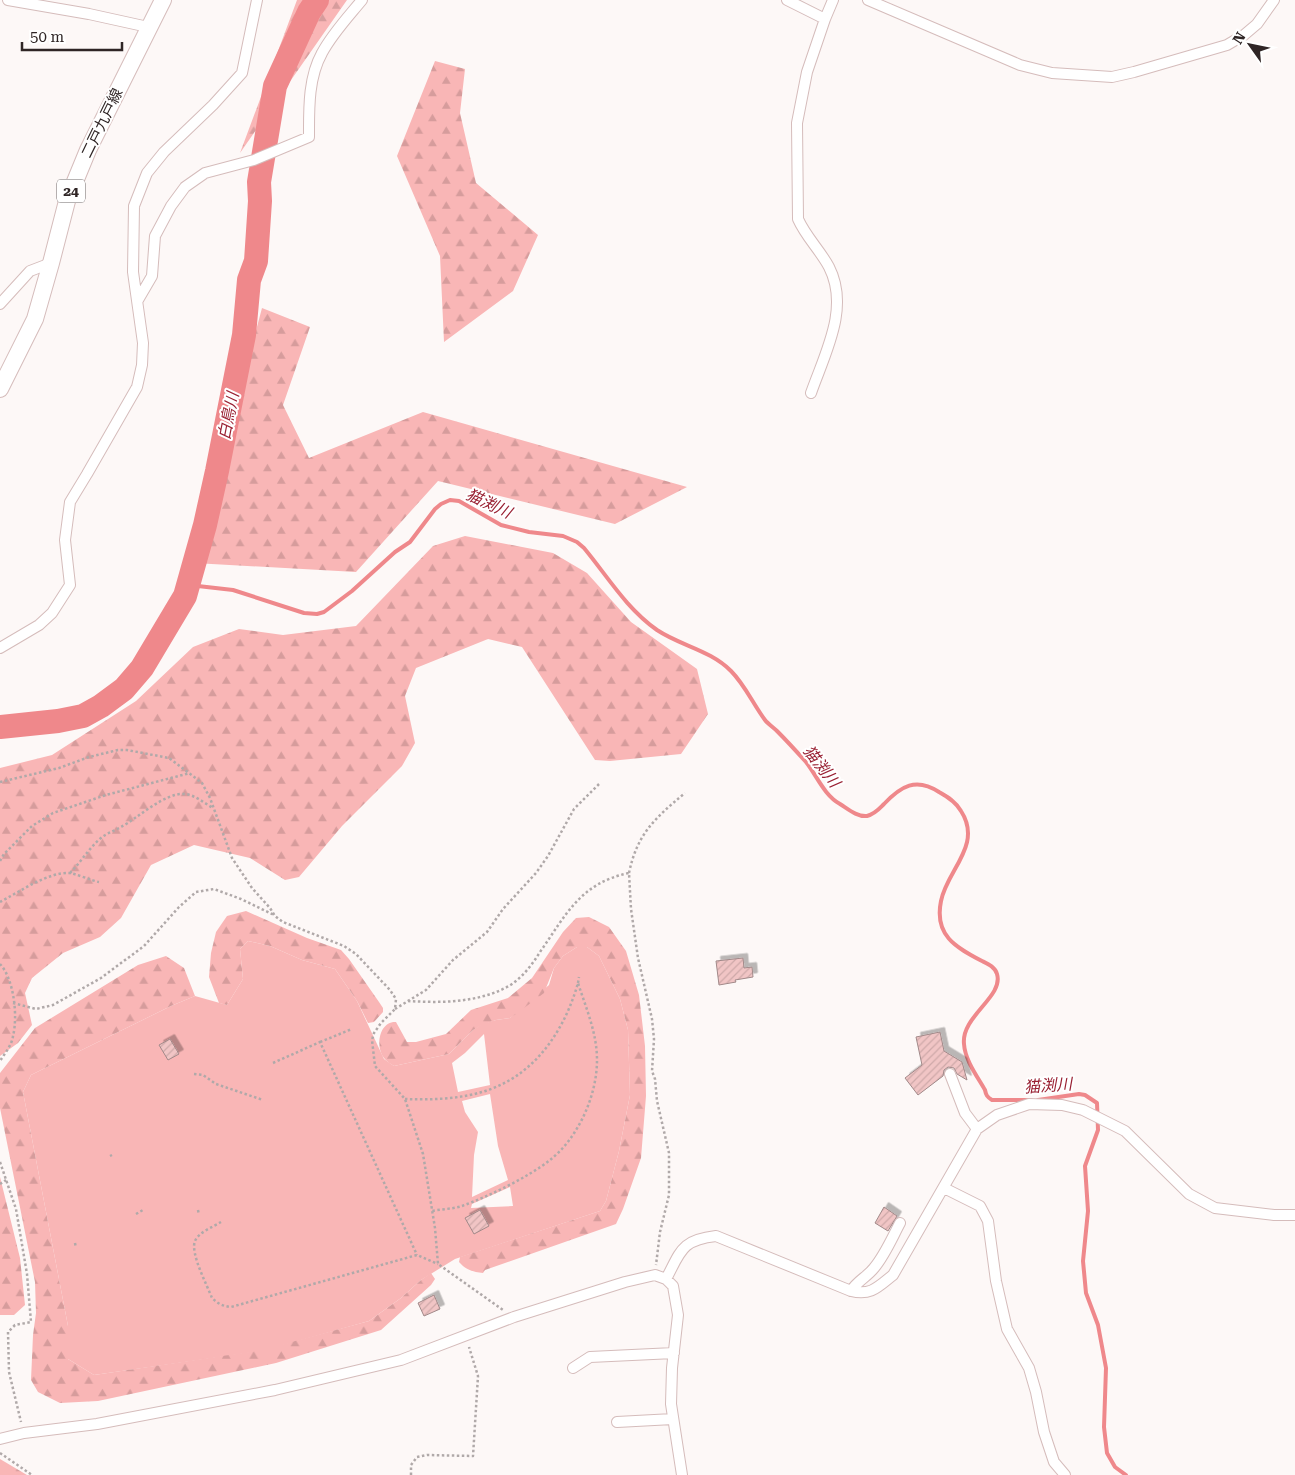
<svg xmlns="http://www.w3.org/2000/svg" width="1295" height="1475" viewBox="0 0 1295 1475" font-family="'Roboto Serif','Noto Sans JP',serif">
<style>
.green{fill:#f9b6b6;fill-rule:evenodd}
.forest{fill:url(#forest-firs)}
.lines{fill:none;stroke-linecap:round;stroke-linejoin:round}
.stream{stroke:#ef888b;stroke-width:4}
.river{stroke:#ef888b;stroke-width:24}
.building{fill:url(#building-hatch);stroke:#a18989;filter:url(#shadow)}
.minor-casing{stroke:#d5bcbb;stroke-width:12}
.primary-casing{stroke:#d5bcbb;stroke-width:18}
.path{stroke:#b0a9a9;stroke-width:2.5;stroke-dasharray:2.5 2.5;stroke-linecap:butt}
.minor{stroke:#fff;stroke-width:10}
.primary{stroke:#fff;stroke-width:16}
.labels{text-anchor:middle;stroke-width:4;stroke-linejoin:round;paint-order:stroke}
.shield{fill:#fff;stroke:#6d6666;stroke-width:1}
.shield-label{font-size:14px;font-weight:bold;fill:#2f2525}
.street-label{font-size:15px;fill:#2f2525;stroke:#fff}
.water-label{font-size:16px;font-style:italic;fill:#992032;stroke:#fff}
</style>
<defs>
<pattern id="forest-firs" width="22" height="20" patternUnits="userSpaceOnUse" patternTransform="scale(1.25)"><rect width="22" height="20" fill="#f9b6b6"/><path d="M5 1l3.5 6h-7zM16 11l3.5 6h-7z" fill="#d69c9c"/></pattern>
<pattern id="building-hatch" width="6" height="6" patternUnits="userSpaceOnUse" patternTransform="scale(1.25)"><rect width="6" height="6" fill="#f1c5c5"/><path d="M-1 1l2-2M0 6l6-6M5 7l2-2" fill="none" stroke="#cfa9a9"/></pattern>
<filter id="shadow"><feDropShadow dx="4.5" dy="-4.5" stdDeviation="0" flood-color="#0004"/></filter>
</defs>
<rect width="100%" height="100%" fill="#fdf8f7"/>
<path class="green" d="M248 941 270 946 302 960 335 969 357 1001 384 1059 394 1066 449 1054 473 1030 482 1024 496 1020 510 1018 549 985 554 968 563 956 577 947H587L599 956 620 999 628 1030 630 1095 619 1151 606 1201 600 1211 455 1259 421 1280 401 1298 369 1321 262 1351 94 1375 68 1359V1326L23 1092 31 1075 171 1006 195 996 227 1005 243 979 240 949ZM484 1034 490 1085 458 1092 452 1063 465 1053ZM490 1094 498 1146 508 1180 472 1197 474 1155 478 1132 465 1112 462 1101ZM510 1187 513 1206 471 1208 472 1204Z"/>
<path class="forest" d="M297 0H347L240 153Z
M435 61 465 69 460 113 476 183 538 235 513 291 444 342 440 256 397 156Z
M262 308 310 327 283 405 309 458 423 412 687 487 615 524 438 481 356 572 194 563Z
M465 536 553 553 587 573 631 622 697 669 708 714 681 754 610 761 595 760 522 647 488 639 416 668 405 696 415 743 402 766 342 826 299 877 285 880 250 858 194 845 151 865 121 918 100 937 63 953 32 978 25 993 32 1025 18 1043 0 1056V768L52 755 136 701 193 647 239 629 283 635 356 626 433 546Z
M246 911 307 938 341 950 349 959 379 1002 383 1008V1012L374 1022 368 1023 357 1001 335 969 302 960 270 946 248 941 240 949 243 979 227 1005 219 1003 209 977 211 953 216 932 227 916Z
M589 917 609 927 626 951 639 995 645 1046 646 1096 641 1158 623 1209 616 1224 485 1270 483 1273C473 1272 466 1270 459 1262L460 1257 600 1211 606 1201 619 1151 630 1095 628 1030 620 999 599 956 587 947H577L563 956 554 968 544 993 516 1014 510 1018 496 1020 482 1025 473 1030 449 1054 394 1066C391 1064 386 1061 384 1058 375 1047 379 1021 396 1022L407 1042H416L446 1034 471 1010 508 998 532 978 563 932 576 918Z
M166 956 184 968 195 996 171 1006 31 1075 23 1092 68 1326V1359L94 1375 262 1350 369 1321 401 1298 421 1280 431 1273 435 1279 431 1285 381 1330 276 1363 98 1401 60 1403 38 1392 31 1380 33 1335 36 1313 35 1282 0 1108V1073L35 1028 138 965Z
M0 1177 20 1258 25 1305 14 1315H0Z
M0 1459 27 1475H0Z"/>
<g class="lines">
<path class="stream" d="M189 585 233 590 304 613 317 614 324 612 352 591 395 552 410 542 435 509 441 504 450 500 459 501 501 525 529 532 563 536 577 542 584 548C608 577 626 608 657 630 681 646 710 650 731 671 745 685 753 704 765 720 768 724 773 727 777 731 787 741 797 752 806 762 817 776 824 795 840 804 848 809 857 817 867 816 875 814 879 809 884 804 901 786 916 777 939 792 948 797 956 802 961 811 983 845 947 870 941 901 934 935 955 947 982 961 988 964 995 967 997 974 1004 997 961 1016 964 1044 965 1060 977 1076 985 1090 986 1095 987 1097 992 1100H1031
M1038 1100 1079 1094 1085 1095 1097 1103 1098 1130 1085 1166 1088 1211 1083 1261 1086 1293 1098 1325 1106 1368 1104 1427 1107 1453 1115 1467 1126 1475"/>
<path class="river" d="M0 727 58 721 83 716 101 706 124 689 142 668 185 596 205 525 217 471 244 335 249 280 256 261 260 201 259 182 275 86 309 12 317 0"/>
</g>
<path class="building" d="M743 958 744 968 752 967 753 977 735 980 736 982 719 985 716 961Z
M940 1032 944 1051 962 1062 967 1080 957 1074 954 1068 948 1067 944 1070 943 1076 918 1095 905 1078 922 1065 916 1037Z
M170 1039 179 1054 168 1060 159 1045Z
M884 1207 897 1216 888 1231 875 1223Z
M480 1210 489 1226 474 1234 465 1218Z
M434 1295 440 1309 424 1316 418 1303Z"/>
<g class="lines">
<defs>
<path id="minor" d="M8 0 89 14 148 27
M787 0 825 19 833 0
M868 0 1020 65 1052 73 1112 77 1134 72 1227 45 1244 35 1257 24 1274 0
M138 300 152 276 155 236 171 206 185 187 205 173 254 160 309 137C309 110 308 78 322 53 332 34 348 17 362 0
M0 304 30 271 51 263
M811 393C825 353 850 308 829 267 820 250 806 237 798 219L797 123 807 72 825 19
M0 648 39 625 52 613 70 585 65 540 70 502 87 474 137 387 142 365 143 343 133 272 134 206 147 173 164 152 213 105 242 73 257 0
M950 1074 965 1113 977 1129
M944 1188 980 1206 988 1221 996 1281 1007 1329 1029 1368 1036 1392 1044 1432 1054 1462 1065 1475
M666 1279C681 1251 681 1240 716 1236L851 1291C871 1296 878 1287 893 1275L977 1129 997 1115 1029 1104 1062 1105 1083 1110 1125 1131 1189 1194 1215 1208 1274 1215H1295
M851 1291C857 1281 867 1277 874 1268 885 1255 892 1238 900 1223
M573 1368 590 1357 674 1353
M617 1422 673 1419
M0 1439 24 1433 97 1424 275 1390 401 1360 514 1317 625 1282 655 1275 666 1279 673 1286 678 1315 672 1368 671 1404 682 1475"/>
<path id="primary" d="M0 389 35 319 51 263 67 201 88 150 163 0"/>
</defs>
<use href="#minor" class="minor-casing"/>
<use href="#primary" class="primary-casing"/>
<path class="path" d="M0 782 59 768 89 757 118 750H127L169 758 202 783 210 798 232 858 252 888 270 908 275 916 283 922 344 946 356 954 390 990 396 999 395 1009 381 1023 374 1033 372 1040 375 1066 405 1099 423 1154 435 1228 438 1264 503 1310
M0 861 4 854 32 826 53 813 106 795 190 773
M70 873C81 862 89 848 101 838 107 833 114 831 121 827 138 818 165 792 185 794 195 795 204 803 213 808
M629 873C637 834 655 818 685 793
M0 902C19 892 48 872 69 873 74 873 93 881 99 882
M0 964C14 979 18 1016 13 1036 12 1045 5 1053 0 1061
M578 983 579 977
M408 1001C441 1003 478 1003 509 986 522 978 532 965 540 952 566 915 580 883 629 873L631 909 638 958 652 1019 654 1039 652 1071 655 1079 657 1101 669 1153V1195L660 1232 656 1265
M13 1003 36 1009 53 1005 101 978 144 946 179 907 196 892 214 889 241 899 274 915
M395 1009 426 990 453 960 487 932 503 909 536 873 548 856 574 809 599 784
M320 1042 352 1029
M273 1063 320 1042 417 1255
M194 1074 203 1075 216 1084 263 1100
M405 1099C432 1100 463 1099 488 1090 536 1074 565 1029 578 983 586 1008 597 1033 597 1060 597 1096 578 1138 550 1160 527 1178 489 1196 462 1206 453 1209 442 1209 432 1211
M110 1156 112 1155
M0 1162 16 1209 27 1274 31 1322 15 1325 8 1332 9 1372 21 1422
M0 1184 6 1180
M198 1210 199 1215
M136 1214 143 1210
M221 1222C213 1227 199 1232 195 1241 190 1253 207 1285 212 1298 218 1304 223 1306 231 1307L417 1255 438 1264
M75 1243 76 1248
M0 1453 32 1475
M411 1475V1465L417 1457 427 1455 473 1456 478 1376 469 1347"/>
<use href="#minor" class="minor"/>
<use href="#primary" class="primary"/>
</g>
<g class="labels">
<rect class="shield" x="57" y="179.5" width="28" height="23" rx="4"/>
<g class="shield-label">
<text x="71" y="196">24</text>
</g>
<g class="street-label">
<text transform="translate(102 123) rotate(-64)" y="5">二戸九戸線</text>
</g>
<g class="water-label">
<text transform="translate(228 416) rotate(-79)" y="6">白鳥川</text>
<text transform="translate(489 503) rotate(25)" y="6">猫渕川</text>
<text transform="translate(822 766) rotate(52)" y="6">猫渕川</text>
<text transform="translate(1048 1085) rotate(-4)" y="6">猫渕川</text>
</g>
</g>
<g transform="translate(1250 45) rotate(303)" stroke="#ffffff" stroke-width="4" paint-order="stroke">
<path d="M0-4L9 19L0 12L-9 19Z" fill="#2f2525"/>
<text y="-8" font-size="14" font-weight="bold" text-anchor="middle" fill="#2f2525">N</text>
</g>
<path d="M22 42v8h100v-8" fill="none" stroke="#2f2525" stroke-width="2.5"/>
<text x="30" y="42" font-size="15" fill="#2f2525" stroke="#ffffff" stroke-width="4" paint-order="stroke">50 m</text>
</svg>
